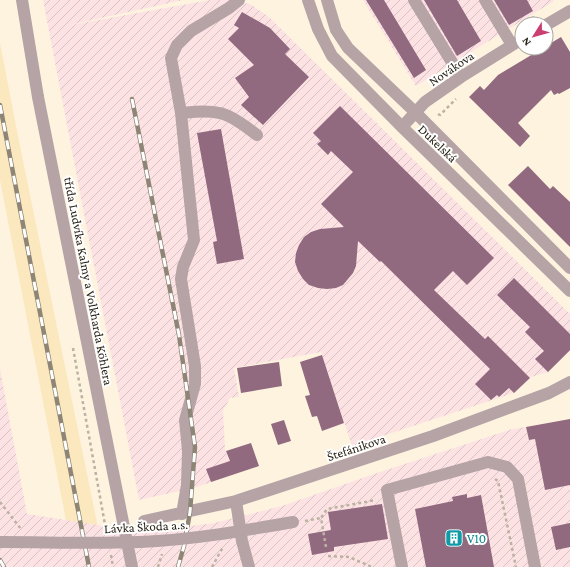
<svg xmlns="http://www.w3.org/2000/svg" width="570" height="567" viewBox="0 0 570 567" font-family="'Crimson Pro',serif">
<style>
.built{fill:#fce8bf}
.industrial{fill:url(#industrial-furrows)}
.building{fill:#916a80}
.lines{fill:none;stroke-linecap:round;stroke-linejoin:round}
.path{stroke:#bbb2a1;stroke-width:2.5;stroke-dasharray:3 3;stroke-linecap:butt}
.minor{stroke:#b5a3a6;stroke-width:12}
.rail-casing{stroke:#8d8575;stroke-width:4.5}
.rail{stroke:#fff;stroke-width:3;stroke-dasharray:9;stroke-linecap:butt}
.minor-bridge{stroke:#b5a3a6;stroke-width:12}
.labels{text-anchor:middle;stroke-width:4;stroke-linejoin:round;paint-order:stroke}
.street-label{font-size:13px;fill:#282216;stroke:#fff}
.culture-label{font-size:13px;fill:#0d838f;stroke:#fff;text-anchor:start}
</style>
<defs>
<pattern id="industrial-furrows" width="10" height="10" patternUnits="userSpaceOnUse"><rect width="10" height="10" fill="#fde2e4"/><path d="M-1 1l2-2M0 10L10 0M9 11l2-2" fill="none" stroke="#d9c2c3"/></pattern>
</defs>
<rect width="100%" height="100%" fill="#fdf3df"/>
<path class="built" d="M0 43 20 146 106 567H75L0 180Z"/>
<path class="industrial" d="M43 0H183L65 26 210 0H227L250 4 269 17 570 314V351L548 372 531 377 514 393 352 446 321 352 234 368 239 397 230 398 223 411 225 449 234 474 197 487 139 500Z
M363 0H553L554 1 416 86Z
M0 369 27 514 144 532 214 523 282 506 377 473 512 429 526 427 529 440 570 433V567H0Z"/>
<path class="building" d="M366 0H384L426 70 414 78Z
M424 0H457L481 41 457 56Z
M494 0H527L533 11 509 25Z
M242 12 270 28 290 49 285 54 309 77 263 125 241 105 249 97 235 78 254 65 228 39 239 28 234 25Z
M561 37 570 52V88L559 94 558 93 554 95 551 90 518 123 530 136 520 147 469 97 480 86 484 90 498 75 543 48H546V46Z
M340 106 494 258 467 285 453 271 434 290 485 339 488 336 530 378 514 393 509 388 499 397 497 395 491 400 475 384 490 369 381 261 380 262 358 241 356 266 353 273 343 285 336 288 327 289 318 288 309 285 303 279 298 271 295 262 296 253 299 245 304 237 311 232 320 229 344 227 321 204 353 172 331 151 328 155 317 144 321 141 313 133Z
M221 129 244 259 217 264 213 242 217 241 197 133Z
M528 166 550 189 553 186 570 202V247L508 185Z
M514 278 570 334V350L548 372 535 359 544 351 525 332 530 327 497 295Z
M322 355 344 423 322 431 317 416 312 417 305 396 310 395 300 362Z
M279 362 282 386 241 393 237 368Z
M570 419V485L545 490 535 439 529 440 526 427Z
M284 420 291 441 278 445 271 424Z
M251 443 259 466 211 482 206 469 230 461 226 451Z
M467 494V498L481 495 494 567H426L415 509 453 501 452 497Z
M382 504 388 539 334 547V551L312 555 308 534 331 530 328 512Z
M570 523V547L556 550 551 527Z"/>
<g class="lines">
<path class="path" d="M522 24 534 17
M438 114 440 115 456 99
M73 348 106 530
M495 479 498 481 516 567
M0 502 21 529
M305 521 321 518
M326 547 321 518 327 509 376 500
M111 555 113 567
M328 556 349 557 372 567
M158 567 162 554
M212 567 223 547"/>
<path class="minor" d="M22 0 38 97 132 567
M308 0 318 29 332 56 402 127 570 291
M327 0 336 30 348 48 415 112 570 268
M414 0 461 77
M485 0 512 45
M546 25 570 11
M181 113C193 112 206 110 219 113 229 114 248 128 257 135
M402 127 425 102 461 77 522 39
M236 501 242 541 249 567
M182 514 187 485 188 451 185 420 195 384V366L181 279 183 267 194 240 181 113 171 58 177 45 191 31 229 8 239 0
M144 521 236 501 433 436 549 393 570 382
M402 567 387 490 488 462 507 467 518 479 535 567"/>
<defs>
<path id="rail" d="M132 99 179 335 195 447 190 512 184 546 178 567
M0 105 89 567
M0 560 4 567"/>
</defs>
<use href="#rail" class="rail-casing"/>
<use href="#rail" class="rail"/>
<path class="minor-bridge" d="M0 542C47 542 93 544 140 542 191 540 242 531 293 522"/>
</g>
<defs>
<symbol id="building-square" viewBox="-11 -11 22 22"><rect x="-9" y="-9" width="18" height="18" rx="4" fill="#0f9aa8" stroke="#fff"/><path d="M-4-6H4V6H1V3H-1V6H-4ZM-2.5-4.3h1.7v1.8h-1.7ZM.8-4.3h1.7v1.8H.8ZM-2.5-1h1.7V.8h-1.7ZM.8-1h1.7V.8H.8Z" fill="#fff"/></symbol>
</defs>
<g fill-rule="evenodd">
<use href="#building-square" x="444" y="528" width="20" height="20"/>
</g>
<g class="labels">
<g class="street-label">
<text transform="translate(451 68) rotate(-34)" y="5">Novákova</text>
<text transform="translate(438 143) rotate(44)" y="5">Dukelská</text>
<text transform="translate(89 281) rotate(79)" y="5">třída Ludvíka Kalmy a Volkharda Köhlera</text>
<text transform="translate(356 447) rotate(-18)" y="5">Štefánikova</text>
<text transform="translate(146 526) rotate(-3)" y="5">Lávka Škoda a.s.</text>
</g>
<g class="culture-label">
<text x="467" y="543">V10</text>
</g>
</g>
<g transform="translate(534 36) rotate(233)"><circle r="19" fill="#ffffff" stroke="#a9a7a2"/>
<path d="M0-3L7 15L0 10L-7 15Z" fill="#ca3e71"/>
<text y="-6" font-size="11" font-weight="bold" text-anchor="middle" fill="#282216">N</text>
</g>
</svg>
